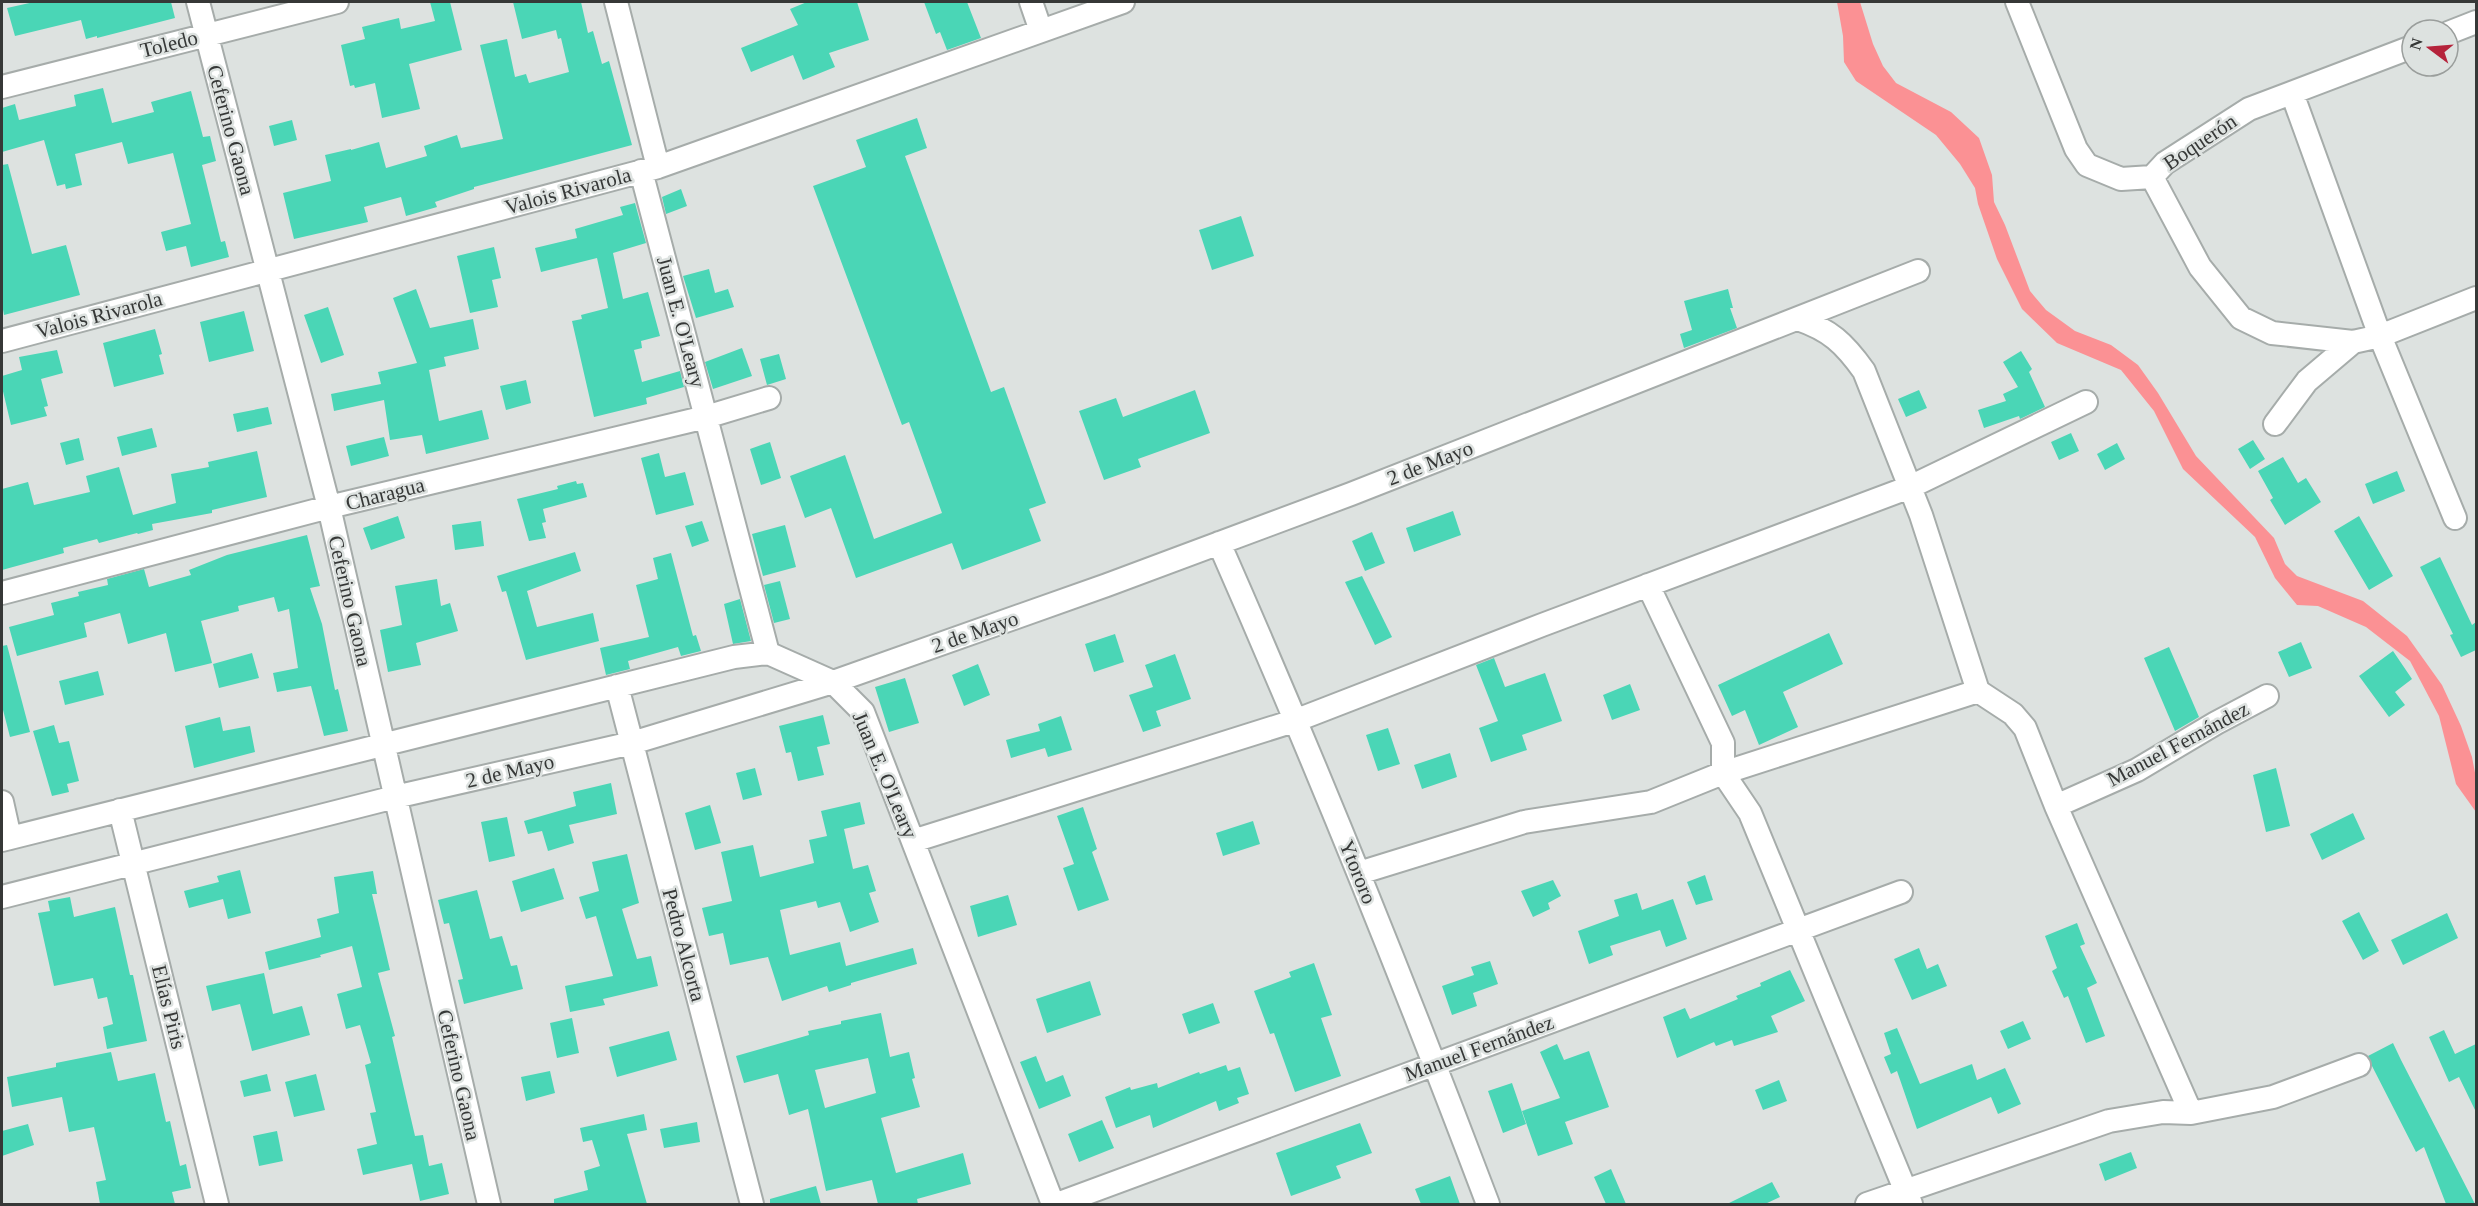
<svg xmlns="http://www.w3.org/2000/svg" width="2478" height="1206" viewBox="0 0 2478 1206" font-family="Georgia,serif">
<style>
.water{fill:#fb9194}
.building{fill:#4ad6b6;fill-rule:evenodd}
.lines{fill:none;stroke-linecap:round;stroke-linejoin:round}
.minor-casing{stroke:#a6acaa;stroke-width:26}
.minor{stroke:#fff;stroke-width:22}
.labels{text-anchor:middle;stroke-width:5;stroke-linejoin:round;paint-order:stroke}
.street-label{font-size:21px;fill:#363837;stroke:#dde2e0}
</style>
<rect width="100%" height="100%" fill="#dde2e0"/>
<path class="water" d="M1837 2H1860L1873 44 1883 66 1896 83 1951 112 1979 138 1992 175 1994 202 2005 225 2030 291 2046 310 2075 331 2111 345 2138 365 2158 393 2196 456 2274 538 2285 564 2297 576 2363 601 2407 636 2442 685 2461 726 2472 757 2476 778V812L2456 784 2439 716 2410 661 2366 627 2318 606 2297 605 2275 578 2255 537 2183 469 2154 411 2121 370 2057 343 2022 309 1997 259 1978 204 1975 188 1960 164 1936 135 1856 81 1844 62 1843 36Z"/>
<path class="building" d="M34 2H171L175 18 97 38V36L86 39 81 20 15 36 7 8Z
M430 2H450L462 50 409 64 420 109 382 118 375 83 355 88 354 85 350 86 341 45 365 39 362 27 399 18 401 29 435 21Z
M513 2H581L588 33 593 31 602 64 609 61 632 145 474 187V189L435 202 437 207 406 216 401 197 364 207 368 222 294 239 283 193 331 181 325 155 351 149V150L379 142 386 168 427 156 424 146 457 135 461 148 503 139 480 45 507 39 515 77 526 74 529 83 569 72 561 38 558 39 556 30 522 39Z
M807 2H857L869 40 829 53 835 67 803 80 793 55 751 72 741 48 798 25 790 9Z
M924 2H967L981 38 947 50 940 32 936 34Z
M103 88 112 123 154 112 151 102 191 91 203 137 210 136 216 161 202 165 221 242 225 241 229 257 191 267 186 246 166 251 161 232 191 224 173 153 128 164 122 142 75 154 82 185 66 189 65 184 57 186 44 140 2 152V108L15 104 19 120 76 106 74 95Z
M917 118 927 148 905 156 991 392 1004 387 1046 503 1029 509 1041 541 962 570 952 543 856 578 831 508 805 518 790 476 845 455 874 539 942 513 909 422 902 425 813 186 866 167 856 140Z
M292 120 297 140 274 146 269 126Z
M8 164 32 254 66 245 80 295 4 315 2 304V165Z
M681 189 687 206 666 214 662 197Z
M635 203 646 243 613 253 623 299 648 292 660 336 641 341 642 348 634 350 642 382 680 371 684 387 646 398 647 404 594 417 572 321 582 319 581 315 608 308 597 258 541 272 535 248 577 238 575 229 623 215 620 207Z
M1241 216 1254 256 1212 270 1199 230Z
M494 247 501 278 492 280 498 307 470 313 457 256Z
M709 269 715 293 728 289 734 307 696 318 683 276Z
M416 289 430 328 473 319 479 349 444 357 446 366 429 370 439 421 482 410 489 439 426 454 422 435 390 440 384 400 334 411 331 394 381 384 378 372 417 363 393 298Z
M1728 289 1733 308H1730L1737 328 1684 348 1680 334 1692 330 1684 301Z
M328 307 344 355 321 363 304 315Z
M244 311 254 351 209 362 200 322Z
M155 329 162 354 159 355 164 374 114 387 103 343Z
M742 348 752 376 713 389 705 362Z
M57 350 63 373 41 379 48 406 44 407 47 416 11 425 2 387V376L22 370 19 357Z
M2021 351 2032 369 2029 372 2045 407 2020 419 2019 416 1984 428 1978 410 2006 401 2003 394 2018 387 2003 362Z
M779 354 786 379 767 385 760 359Z
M526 380 531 403 506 410 500 386Z
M1195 390 1210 433 1138 459 1141 467 1104 480 1079 411 1116 398 1123 417Z
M1919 390 1927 408 1906 417 1898 399Z
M268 407 272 424 237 432 233 414Z
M152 428 157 447 122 456 117 437Z
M2071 433 2079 451 2059 460 2051 442Z
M384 437 389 456 351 466 346 446Z
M79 438 84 460 66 465 60 443Z
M2253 440 2265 459 2250 469 2238 449Z
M770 442 781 478 761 485 750 449Z
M2117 443 2125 459 2105 470 2097 454Z
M257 451 267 497 212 510V513L152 524 153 530 138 534 137 533 99 543 97 539 63 548 64 553 2 570V489L28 482 34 505 90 492 86 476 119 467 133 515 176 503 171 474 209 467 208 462Z
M659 453 665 477 685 472 694 505 656 515 641 458Z
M2283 457 2298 483 2306 478 2321 502 2285 525 2270 500 2273 498 2258 471Z
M2397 471 2405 491 2373 504 2365 484Z
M576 481 577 484 583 483 587 497 543 509 546 522 542 523 546 538 529 541 517 499 558 489 557 486Z
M1453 511 1461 535 1414 552 1406 528Z
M398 516 405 538 371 550 363 528Z
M2359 516 2393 576 2369 590 2334 531Z
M481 521 484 546 455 550 452 525Z
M702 521 709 541 692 547 685 526Z
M785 525 796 567 763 576 752 534Z
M1372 532 1385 563 1365 571 1352 541Z
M307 535 320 586 310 588 322 624 335 690 338 689 348 731 324 736 311 686 277 692 273 673 298 668 289 609 278 612 274 597 238 606 239 611 201 621 212 663 175 672 166 633 128 644 120 613 84 623 87 637 17 656 9 627 54 615 51 603 79 596 78 592 108 585 107 579 144 569 149 587 191 575 189 570 227 555Z
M575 552 581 571 527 591 537 627 593 613 599 641 526 660 506 591 502 592 497 576Z
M671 553 693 636 696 635 701 651 681 656 678 647 628 661 630 669 606 675 600 648 649 637 636 585 658 579 653 558Z
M2440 557 2472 625 2476 622V650L2461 657 2450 635 2453 634 2420 567Z
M1362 576 1392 637 1375 645 1345 582Z
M437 579 441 606 450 603 458 631 416 643 421 665 388 672 380 630 402 625 395 586Z
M780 581 790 619 774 623 764 585Z
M740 599 751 641 733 644 724 604Z
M1829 633 1843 664 1783 692 1798 727 1759 745 1745 710 1732 716 1718 685Z
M1115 634 1124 662 1094 672 1085 644Z
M2301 642 2312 668 2289 677 2278 652Z
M7 645 30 732 10 737 2 706V646Z
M2169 647 2199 717 2175 731 2144 658Z
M2393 651 2412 679 2395 692 2405 705 2389 717 2359 676Z
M252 653 259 678 219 688 213 664Z
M1175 654 1191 699 1156 711 1161 726 1143 732 1129 695 1153 687 1145 665Z
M1494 658 1505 687 1545 673 1562 721 1522 735 1527 750 1491 762 1479 728 1498 721 1476 665Z
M978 664 990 695 964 706 952 675Z
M98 671 104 695 65 705 59 681Z
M905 678 919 723 889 732 875 687Z
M1630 684 1640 710 1612 720 1603 695Z
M823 715 830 744 817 747 824 775 798 781 791 752 786 753 779 726Z
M1061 716 1072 750 1048 757 1045 748 1011 758 1006 740 1040 731 1038 724Z
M220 717 223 731 250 726 255 752 194 768 185 726Z
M54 725 59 743 69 741 79 781 67 784 69 792 52 796 33 731Z
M1388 728 1400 764 1378 771 1366 735Z
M1450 753 1457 777 1422 789 1414 765Z
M755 768 762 795 743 800 736 773Z
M2276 768 2290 826 2266 832 2253 775Z
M611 783 617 814 569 825 574 843 548 851 542 831 528 834 524 821 576 806 573 792Z
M860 802 865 824 844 829 853 869 868 865 876 891 869 893 879 922 850 932 840 902 818 908 816 901 780 910 790 955 840 942 846 966 913 948 917 964 851 983V985L829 992 827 986 782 1001 768 957 730 965 723 933 709 936 702 908 732 901 721 852 753 845 760 877 814 863 809 840 827 836 821 811Z
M710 805 721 843 695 850 685 813Z
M1083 807 1097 849 1092 852 1109 900 1078 911 1063 868 1074 864 1057 816Z
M2353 813 2365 839 2322 860 2310 834Z
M507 817 515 856 489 862 481 822Z
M1253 821 1260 844 1223 856 1216 833Z
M627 854 639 903 622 909 637 959 651 956 658 986 603 999 605 1005 570 1012 565 986 613 976 596 916 586 919 579 897 599 891 592 862Z
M554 868 564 899 521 912 512 881Z
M240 870 251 913 228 919 223 899 189 908 184 891 219 882 217 876Z
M373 871 377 894H372L390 970 378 973 395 1036 392 1037 415 1136 423 1135 429 1166 442 1163 449 1194 420 1201 412 1164 363 1175 357 1149 377 1144 370 1113 376 1112 365 1065 371 1063 360 1025 346 1029 337 994 362 987 352 946 320 955 321 957 269 970 265 952 321 937 317 919 339 913 334 877Z
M1705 875 1713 900 1696 905 1687 882Z
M1553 880 1561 896 1548 903 1550 909 1533 917 1521 891Z
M477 890 490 939 502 936 511 966 517 965 523 989 464 1004 458 980 463 979 449 923 444 924 438 900Z
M1637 893 1642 910 1673 899 1687 939 1666 947 1660 930 1610 946 1613 955 1589 964 1578 931 1619 916 1614 900Z
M1008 895 1017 925 978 937 970 906Z
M70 897 74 917 115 907 130 975H133L147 1041 107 1049 103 1027 113 1024 107 997 98 999 93 978 54 986 38 913 50 911 48 901Z
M2359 912 2379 951 2363 960 2342 921Z
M2447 913 2458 938 2403 965 2391 940Z
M2077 923 2085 944 2080 946 2097 983 2087 988 2105 1036 2086 1043 2068 996 2064 998 2052 971 2057 968 2045 936Z
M1919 948 1927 969 1938 964 1947 986 1912 1000 1894 959Z
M1490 961 1498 984 1473 993 1477 1006 1452 1015 1442 986 1474 975 1471 967Z
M1314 963 1332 1015 1321 1018 1341 1076 1295 1092 1274 1033 1270 1034 1254 991 1291 977 1289 972Z
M1790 970 1805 1001 1771 1016 1778 1032 1734 1046 1732 1040 1716 1046 1714 1042 1677 1058 1663 1017 1685 1008 1690 1019 1738 999 1736 996 1761 986 1760 983Z
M264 973 273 1014 302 1006 310 1035 252 1051 240 1004 212 1011 206 986Z
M1090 981 1101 1015 1047 1033 1036 999Z
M1213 1003 1220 1023 1189 1034 1182 1014Z
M881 1013 890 1057 909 1052 915 1078 912 1079 920 1107 881 1118 896 1173 963 1153 971 1184 917 1199 918 1204H878L872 1180 826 1191 808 1109 789 1115 778 1074 744 1083 736 1056 809 1035 808 1031 841 1024V1021ZM868 1058 876 1093 825 1108 815 1070Z
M572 1018 579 1053 557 1058 550 1023Z
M2023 1021 2031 1039 2008 1049 2000 1031Z
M1897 1028 1920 1084 1972 1064 1977 1080 2005 1068 2021 1104 1998 1114 1991 1097 1917 1129 1897 1071 1891 1074 1884 1057 1891 1054 1884 1033Z
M2444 1030 2455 1054 2476 1044V1112L2459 1077 2449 1082 2429 1037Z
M669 1031 677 1060 617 1077 609 1047Z
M2393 1043 2401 1060 2475 1204H2446L2424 1147 2416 1152 2372 1066 2368 1056Z
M1557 1044 1564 1060 1589 1051 1609 1107 1565 1122 1573 1144 1538 1156 1522 1111 1560 1098 1540 1052Z
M111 1052 118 1081 155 1073 166 1122 170 1121 180 1166 186 1164 191 1188 172 1192 175 1204H100L96 1182 106 1180 94 1127 69 1132 62 1097 12 1107 7 1077 56 1067V1063Z
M1036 1056 1046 1082 1063 1075 1071 1096 1039 1109 1020 1062Z
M1226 1065 1228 1071 1240 1067 1249 1094 1237 1098 1239 1103 1219 1111 1216 1101 1153 1128 1150 1115 1116 1128 1105 1097 1130 1087 1131 1090 1157 1083 1158 1088 1199 1072 1200 1074Z
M550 1071 555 1093 526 1101 521 1077Z
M267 1074 271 1091 244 1097 240 1081Z
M316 1074 325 1110 294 1117 285 1082Z
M1779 1080 1787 1101 1763 1110 1755 1090Z
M1512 1083 1526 1124 1503 1133 1488 1091Z
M644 1114 647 1130 627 1134 647 1204H554V1199L588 1190 584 1171 600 1166 592 1140 583 1142 580 1128Z
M1102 1120 1114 1148 1079 1162 1068 1134Z
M697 1122 700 1142 664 1148 660 1129Z
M1360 1123 1372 1153 1336 1166 1341 1178 1291 1196 1276 1153Z
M28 1124 34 1145 2 1156V1131Z
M277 1131 283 1161 259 1166 253 1136Z
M2131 1152 2137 1168 2105 1181 2099 1164Z
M1611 1169 1626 1204H1606L1594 1177Z
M1450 1176 1460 1204H1421L1415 1189Z
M1772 1182 1780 1197 1765 1204H1727Z
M816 1186 821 1204H770V1199Z"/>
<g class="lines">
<defs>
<path id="minor" d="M198 2 329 507 489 1204
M616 2 658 167
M1031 2 1041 31
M2017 2 2076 149 2087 165 2121 179 2152 177 2165 163 2249 109 2412 47
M2448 33 2476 22
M2 87 337 2
M2292 93 2380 336 2455 518
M641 171 768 653
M2152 177 2200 267 2241 318 2272 333 2353 342
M1798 319C1830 330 1844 343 1864 371L1921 515 1978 691 2013 714 2025 728 2056 806 2191 1113
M2 341 658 167 1123 2
M2275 424 2307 381 2353 342 2380 336 2476 298
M1219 543C1315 761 1404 982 1488 1204
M1648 585 1723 743V773L1750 813 1911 1204
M2 593 329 507 706 417 769 398
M768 653 833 682 863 712 1053 1204
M617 686 752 1204
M2 802 10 838
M2056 806 2137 770 2216 723 2267 696
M120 810 217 1204
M2 840 734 657 768 653
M913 841 1297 720 1542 625 1910 487 2086 402
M1359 873 1524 822 1651 802 1723 773 1978 691
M2 897 395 797 632 743 833 682 1107 585 1351 494 1918 271
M1057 1204 1901 892
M1867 1204 2109 1121 2163 1112 2191 1113 2273 1097 2359 1065"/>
</defs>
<use href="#minor" class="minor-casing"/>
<use href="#minor" class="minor"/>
</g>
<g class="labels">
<g class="street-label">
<text transform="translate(169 44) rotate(-14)" y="7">Toledo</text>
<text transform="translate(231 130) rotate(75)" y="7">Ceferino Gaona</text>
<text transform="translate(2200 142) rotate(-34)" y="7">Boquerón</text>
<text transform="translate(568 191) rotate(-15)" y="7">Valois Rivarola</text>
<text transform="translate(99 315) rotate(-15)" y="7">Valois Rivarola</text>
<text transform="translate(681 322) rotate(75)" y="7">Juan E. O'Leary</text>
<text transform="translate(1430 463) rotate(-21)" y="7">2 de Mayo</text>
<text transform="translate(385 494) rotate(-14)" y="7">Charagua</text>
<text transform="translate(350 601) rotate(77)" y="7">Ceferino Gaona</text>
<text transform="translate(975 632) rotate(-19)" y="7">2 de Mayo</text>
<text transform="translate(2178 744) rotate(-28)" y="7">Manuel Fernández</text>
<text transform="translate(510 771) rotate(-13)" y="7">2 de Mayo</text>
<text transform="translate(885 775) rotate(67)" y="7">Juan E. O'Leary</text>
<text transform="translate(1358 872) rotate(68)" y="7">Ytororo</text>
<text transform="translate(684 945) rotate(75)" y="7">Pedro Alcorta</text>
<text transform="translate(169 1007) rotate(76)" y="7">Elías Piris</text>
<text transform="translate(1479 1048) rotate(-20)" y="7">Manuel Fernández</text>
<text transform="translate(459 1075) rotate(77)" y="7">Ceferino Gaona</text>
</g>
</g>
<rect width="2478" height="1206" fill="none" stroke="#363837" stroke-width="6"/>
<g transform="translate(2430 48) rotate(286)"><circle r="28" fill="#dde2e0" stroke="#9a9e9c" stroke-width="1.5"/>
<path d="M0-4.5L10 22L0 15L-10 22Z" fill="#b5233b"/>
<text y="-9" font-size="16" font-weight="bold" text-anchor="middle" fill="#363837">N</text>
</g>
</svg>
